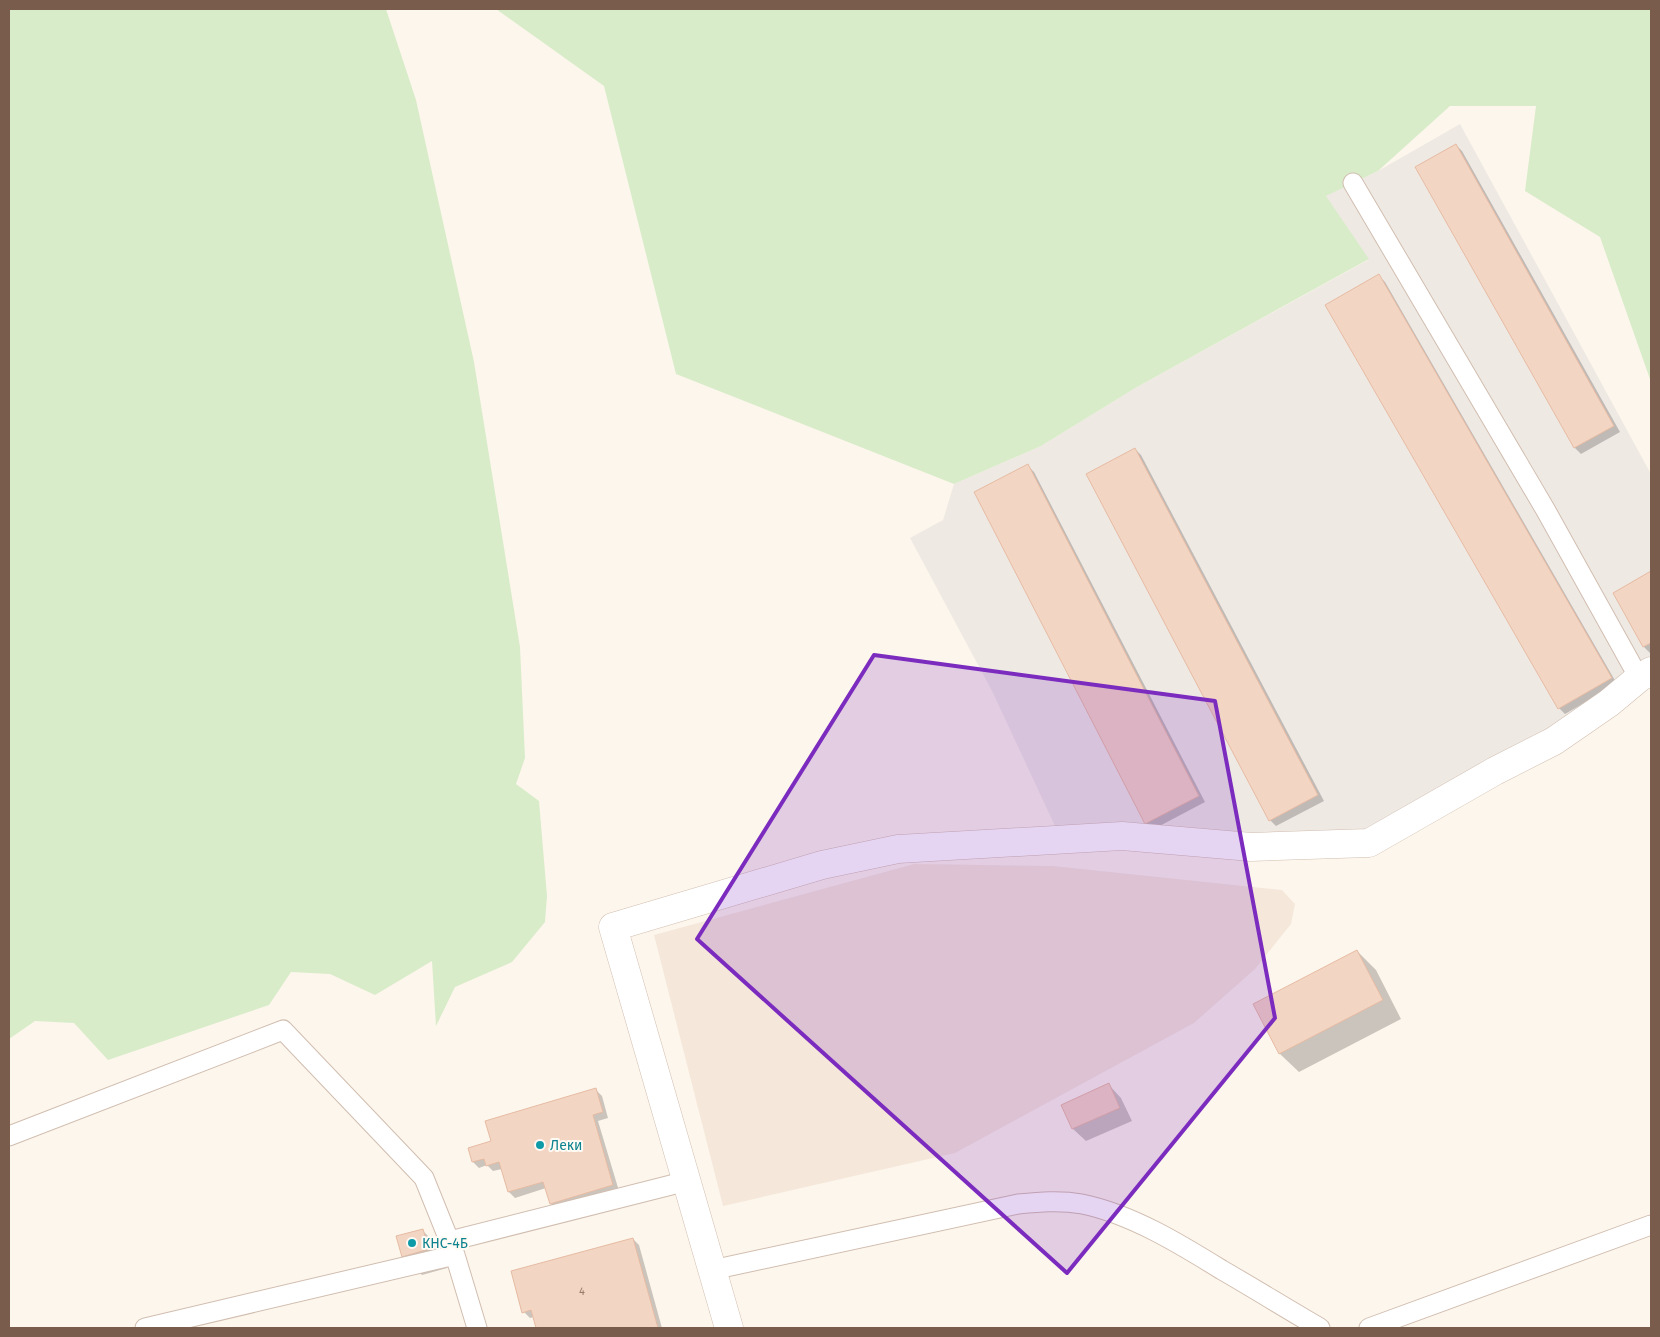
<svg xmlns="http://www.w3.org/2000/svg" width="1660" height="1337" viewBox="0 0 1660 1337" font-family="'Fira Sans',sans-serif">
<style>
.residential{fill:#f5e8da}
.industrial{fill:#efe9e4}
.green{fill:#d8ecc9}
.shadow{fill:#0003}
.building{fill:#f3d5c3;stroke:#e6bba3}
.lines{fill:none;stroke-linecap:round;stroke-linejoin:round}
.service-casing{stroke:#d1beb0;stroke-width:21}
.minor-casing{stroke:#d1beb0;stroke-width:29}
.service{stroke:#fff;stroke-width:19}
.minor{stroke:#fff;stroke-width:28}
.marked{fill:#7b2cbf;fill-opacity:0.2;stroke:#7b2cbf;stroke-width:4;stroke-linejoin:round}
.culture-dot{fill:#0f9aa8;stroke:#fffaf3;stroke-width:2}
.labels{text-anchor:middle;stroke-width:4;stroke-linejoin:round;paint-order:stroke}
.number-label{font-size:11px;fill:#987a6a}
.culture-label{font-size:14px;fill:#0d838f;stroke:#fffaf3;text-anchor:start}
</style>
<rect width="100%" height="100%" fill="#fdf6ec"/>
<path class="residential" d="M914 864 1053 866 1282 890 1295 904 1291 924 1255 969 1194 1023 955 1153 723 1206 654 935Z"/>
<path class="industrial" d="M1460 124 1651 474V686L1369 843 1061 839 992 691 910 538 943 520 954 484 1041 446 1137 387 1368 260 1325 196 1378 171Z"/>
<path class="green" d="M9 9H386L416 100 474 362 520 647 525 758 516 784 539 801 547 896 545 922 512 962 455 987 436 1026 432 961 375 995 330 974 291 972 269 1005 108 1060 74 1023 35 1021 9 1039Z
M496 9H1651V382L1600 237 1525 191 1536 106H1450L1378 171 1326 196 1369 259 1137 387 1041 446 954 484 676 374 604 86Z"/>
<path class="shadow" d="M1456 145 1462 151 1620 432 1581 454 1575 448Z
M1379 276 1385 282 1617 684 1565 714 1559 708Z
M1135 449 1141 455 1324 801 1276 826 1270 820Z
M1028 466 1034 472 1205 802 1152 830 1146 824 975 492Z
M1651 573V652L1650 653 1644 647 1614 593Z
M1357 951 1376 970 1401 1019 1299 1072 1280 1054 1255 1004Z
M1109 1085 1121 1098 1132 1121 1086 1141 1073 1129 1063 1105Z
M596 1090 602 1096 608 1118 598 1121 619 1191 557 1210 551 1204 546 1188 515 1198 509 1192 502 1169 493 1171 487 1165 479 1168 473 1162 492 1142Z
M422 1230 441 1249 447 1268 422 1275 403 1256Z
M633 1239 639 1245 662 1328H537L534 1317 530 1318 524 1312Z"/>
<path class="building" d="M1456 144 1614 426 1574 448 1415 167Z
M1379 274 1612 678 1558 709 1325 305Z
M1135 448 1318 795 1269 821 1086 474Z
M1028 464 1199 796 1145 824 974 492Z
M1651 571V643L1643 647 1613 593Z
M1357 950 1383 1000 1279 1054 1253 1004Z
M1109 1083 1120 1108 1072 1129 1061 1105Z
M596 1088 603 1112 593 1115 613 1185 550 1204 543 1182 508 1192 499 1162 486 1166 484 1159 472 1162 468 1148 491 1141 485 1121Z
M423 1229 429 1249 402 1257 396 1236Z
M633 1238 658 1328H536L531 1310 522 1313 511 1271Z"/>
<g class="lines">
<defs>
<path id="service" d="M1353 183 1545 509 1639 678
M9 1136 283 1030 424 1178 455 1255 477 1328
M450 1241 687 1181
M712 1270 1018 1204C1039 1202 1060 1200 1082 1204 1131 1214 1180 1244 1222 1270 1255 1289 1287 1309 1320 1328
M145 1328 455 1255
M1369 1328 1651 1225"/>
<path id="minor" d="M729 1328 613 927 822 865 898 849 1122 836 1251 847 1369 843 1495 771 1554 741 1609 703 1639 678 1651 671"/>
</defs>
<use href="#service" class="service-casing"/>
<use href="#minor" class="minor-casing"/>
<use href="#service" class="service"/>
<use href="#minor" class="minor"/>
</g>
<path class="marked" d="M874 655 1215 701 1275 1018 1067 1273 697 939Z"/>
<g class="culture-dot">
<circle cx="540" cy="1145" r="5"/>
<circle cx="412" cy="1243" r="5"/>
</g>
<g class="labels">
<g class="number-label">
<text x="582" y="1295">4</text>
</g>
<g class="culture-label">
<text x="550" y="1150">Леки</text>
<text x="422" y="1248">КНС-4Б</text>
</g>
</g>
<rect width="1660" height="1337" fill="none" stroke="#7a5c4d" stroke-width="20"/>
</svg>
